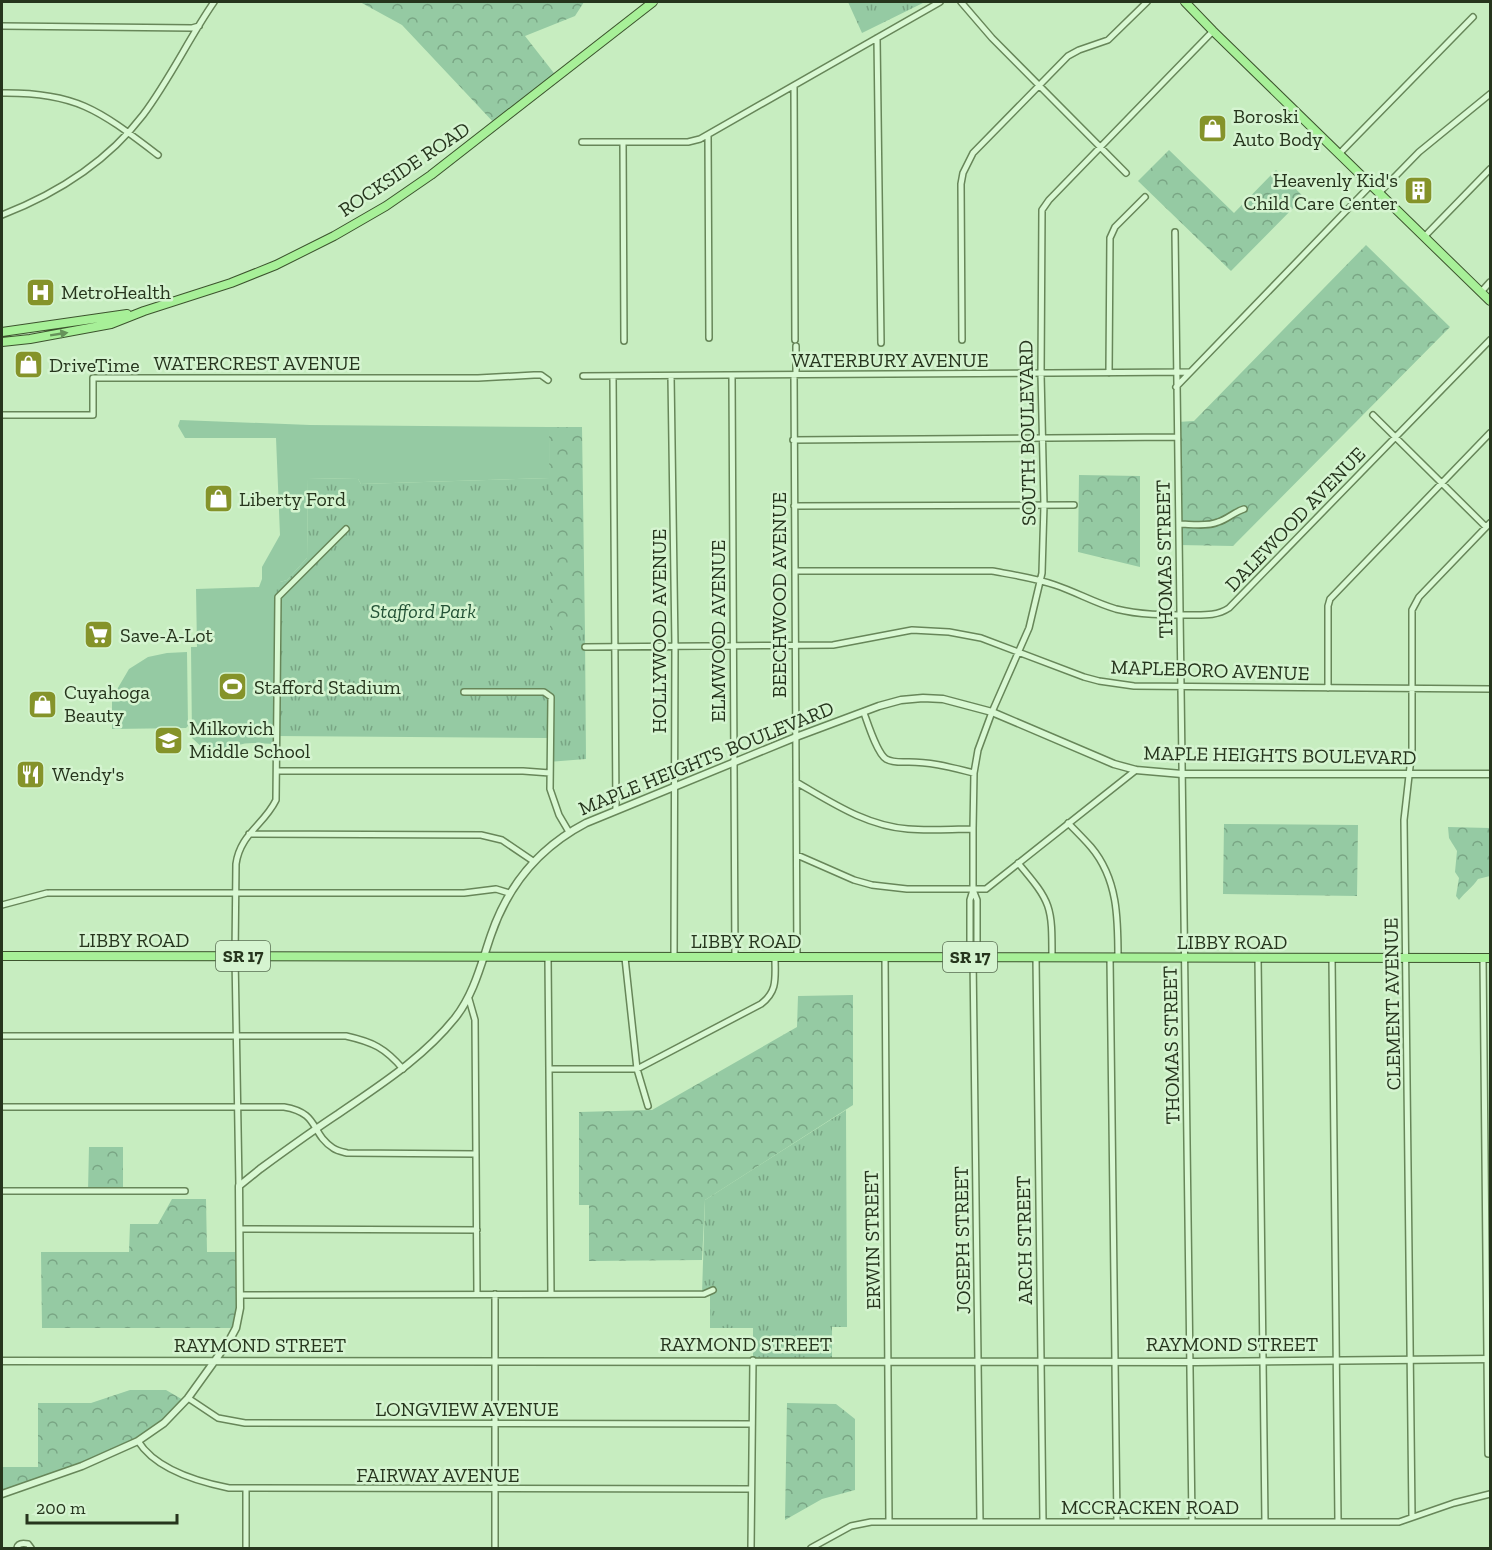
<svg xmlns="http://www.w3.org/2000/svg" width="1492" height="1550" viewBox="0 0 1492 1550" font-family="'Zilla Slab',serif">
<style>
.grass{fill:#95caa3}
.forest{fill:url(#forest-crowns)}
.park{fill:url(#park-tufts)}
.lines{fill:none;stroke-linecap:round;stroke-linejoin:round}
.minor-casing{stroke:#678659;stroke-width:8}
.tertiary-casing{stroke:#678659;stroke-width:9}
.primary-casing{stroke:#3c532d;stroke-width:10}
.minor{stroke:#d9f8d3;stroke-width:5}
.tertiary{stroke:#d9f8d3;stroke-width:6}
.primary{stroke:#a7f098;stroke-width:8}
.oneway{fill:#66925a}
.labels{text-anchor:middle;stroke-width:5;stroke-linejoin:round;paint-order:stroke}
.shield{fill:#d5f4d0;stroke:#5a6e53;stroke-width:1.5}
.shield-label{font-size:18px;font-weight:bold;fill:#26351d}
.poi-label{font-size:20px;fill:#26351d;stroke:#d5f4d0;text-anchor:start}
.street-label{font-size:20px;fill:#26351d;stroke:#d5f4d0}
.park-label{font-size:20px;font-style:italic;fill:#245236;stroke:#d5f4d0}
</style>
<defs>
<pattern id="forest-crowns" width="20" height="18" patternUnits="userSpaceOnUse" patternTransform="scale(1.5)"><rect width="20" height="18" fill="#95caa3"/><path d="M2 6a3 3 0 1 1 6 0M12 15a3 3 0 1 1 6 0" fill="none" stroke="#79a584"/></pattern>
<pattern id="park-tufts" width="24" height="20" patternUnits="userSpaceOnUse" patternTransform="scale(1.5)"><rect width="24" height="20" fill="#95caa3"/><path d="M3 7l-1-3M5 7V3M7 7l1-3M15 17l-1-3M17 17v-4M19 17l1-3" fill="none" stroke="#79a584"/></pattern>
</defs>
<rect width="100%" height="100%" fill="#c7edc0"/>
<path class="grass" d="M180 420 310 425 549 427 550 478 361 484 358 479 308 478 307 558 287 580 280 582 275 744C252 743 237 739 220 758L205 750 192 738 191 647H197L196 589 259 587 262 579V567L280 535 276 438H185L178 426Z
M187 652 188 726 186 728 112 729V698L129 669 148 657 167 653Z"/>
<path class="forest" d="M360 2H584L575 16 525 36 557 77 496 125 402 25Z
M1169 150 1234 213 1276 170 1304 197 1231 271 1138 181Z
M1366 245 1450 327 1233 546 1179 545 1177 422 1194 421Z
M549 427H582L585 634H550Z
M1079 475 1140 476V567L1078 552Z
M1224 824 1358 825 1357 896 1223 894Z
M1448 827 1490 828V876L1478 879C1473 887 1465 892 1459 900L1456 896 1459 878 1455 872 1457 851 1449 838Z
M853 995V1105L705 1200 702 1260 589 1261V1205H579V1112L652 1110 797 1027 798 996Z
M89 1147H123V1191H88Z
M172 1199H206L207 1252H240L236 1328H42L41 1252H129L130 1224H158Z
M130 1390H166L185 1401 138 1441 2 1494V1467H38V1403H91Z
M787 1403 836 1404 855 1419V1490L822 1499 785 1520Z"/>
<path class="park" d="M848 2H925L862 33Z
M308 478 358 479 361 484 550 478V634H585L586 759 548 762V738L275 736 276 587 280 582 287 580 307 558Z
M846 1110 847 1327H832V1361L753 1360V1328H710V1292L702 1294 705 1200Z"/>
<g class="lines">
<defs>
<path id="minor" d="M961 2 992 38 1126 173
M2 26 192 28 199 26
M877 38 881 343
M794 86 795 340
M2 93C77 92 100 111 158 155
M708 135 709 338
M582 142H688L700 139 940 2
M623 142 624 341
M1340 153 1473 17
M1379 193 1419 152 1490 94
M2 215C56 194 107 162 143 115 170 79 189 38 214 2
M1175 232 1192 1522
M1425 236 1490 169
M1481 292 1490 282
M962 340 961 184 963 173 973 153 1068 56 1079 50 1108 40 1147 2
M796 346V375
M1109 373 1110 238 1115 227 1145 197
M794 375 797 958
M583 376 1189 372
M671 376 675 646 674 957
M732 376 735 958
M613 377 616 810
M1176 387 1371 185
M2 415H93V378H478L534 375H541L548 380
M1373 415 1486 527
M793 440 1177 437
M794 506 1074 505
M1179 524C1190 524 1207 527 1218 522 1228 519 1234 512 1244 509
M795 571H992C1014 575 1035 578 1055 585 1076 592 1095 603 1116 609 1140 615 1164 615 1189 615 1204 615 1217 616 1229 608L1490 340
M585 647 833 645 912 630 949 632 981 638 1084 677 1099 681 1134 686 1490 689
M1328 688V606L1330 599 1490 433
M464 692H544L551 697 550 789 559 815 569 832
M864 713C868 724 877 753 886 759 893 763 902 762 909 762 932 762 953 768 974 773
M277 771H523L550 773
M796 782C831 802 866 826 908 829 929 831 952 829 973 829
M1068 823C1076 831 1084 839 1091 847 1118 879 1118 919 1118 958
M249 834 481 835 502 840 533 861
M797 855 854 880 872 885 907 889H986L1136 770
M1018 863C1052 903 1052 906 1052 958
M973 890 970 900V950L973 957 980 1522
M49 893H464L496 889 509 893
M2 905 47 893
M973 957 977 951V900L973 890V829L974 773 978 750 992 712 1029 628 1042 573 1044 505 1041 374 1042 210 1049 200 1213 31
M548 958 551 1294
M625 958 637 1069 648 1106
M885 958 889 1522
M1036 958 1043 1522
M1110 958 1117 1522
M1258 958 1265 1521
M1332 958 1338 1521
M1483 958 1488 1454H1490
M469 999 475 1020 477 1294
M2 1036H346C373 1042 385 1048 403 1069
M550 1069H637L761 1004C778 991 775 978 775 958
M2 1107H284C320 1113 310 1133 333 1148 337 1151 343 1152 347 1153L476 1154
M239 1186 235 956 236 864C240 834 264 825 276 800L278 597 346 529
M2 1191H185
M240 1229 477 1230
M495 1294V1548
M240 1295 704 1294 713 1290
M188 1398 218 1418 245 1423 752 1424
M138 1441C156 1470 199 1482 229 1488L751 1489
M246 1489V1548
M1412 1517 1404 820 1412 749V610L1419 597 1490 523
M17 1548C18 1543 23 1543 28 1544L31 1548
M751 1548 753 1360
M811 1548 851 1526 871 1522H1399L1454 1503 1490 1494"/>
<path id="tertiary" d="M2 1361 1195 1362 1490 1359
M2 1494 82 1466 138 1441 164 1423 188 1398 229 1341 236 1328 240 1308 239 1186 260 1169C286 1150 312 1131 338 1114 380 1085 423 1058 455 1018 474 994 481 964 491 935 508 885 540 847 586 823L796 737 879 706 901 700 923 698 943 699 992 712 1114 764 1136 770 1182 774H1490"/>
<path id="primary" d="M1185 2 1213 31 1490 301
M2 332 127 314
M2 342 30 339 111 324 144 311 231 283 276 265 334 236 386 206 431 175 653 2
M2 956 1490 958"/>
</defs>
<use href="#minor" class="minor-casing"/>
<use href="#tertiary" class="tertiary-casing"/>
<use href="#primary" class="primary-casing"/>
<use href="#minor" class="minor"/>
<use href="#tertiary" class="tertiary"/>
<use href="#primary" class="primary"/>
</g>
<defs><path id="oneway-solid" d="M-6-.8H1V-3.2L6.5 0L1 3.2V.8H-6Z" transform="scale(1.5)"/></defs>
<use class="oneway" href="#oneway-solid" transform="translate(59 334) rotate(-9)"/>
<defs>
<symbol id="shop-square" viewBox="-11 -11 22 22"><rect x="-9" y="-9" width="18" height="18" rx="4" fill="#85932a" stroke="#d5f4d0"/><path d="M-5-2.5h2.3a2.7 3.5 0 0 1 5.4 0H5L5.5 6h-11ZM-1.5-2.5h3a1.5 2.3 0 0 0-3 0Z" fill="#fff"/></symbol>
<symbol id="building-square" viewBox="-11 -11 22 22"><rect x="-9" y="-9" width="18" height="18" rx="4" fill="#85932a" stroke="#d5f4d0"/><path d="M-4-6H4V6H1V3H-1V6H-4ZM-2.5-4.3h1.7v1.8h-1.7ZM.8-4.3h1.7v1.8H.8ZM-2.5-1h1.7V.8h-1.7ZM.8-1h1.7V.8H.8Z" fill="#fff"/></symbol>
<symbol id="hospital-square" viewBox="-11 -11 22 22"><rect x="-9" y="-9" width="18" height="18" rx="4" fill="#85932a" stroke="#d5f4d0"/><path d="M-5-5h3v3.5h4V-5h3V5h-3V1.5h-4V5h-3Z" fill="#fff"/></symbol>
<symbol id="supermarket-square" viewBox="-11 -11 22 22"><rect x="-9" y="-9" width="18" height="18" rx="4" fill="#85932a" stroke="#d5f4d0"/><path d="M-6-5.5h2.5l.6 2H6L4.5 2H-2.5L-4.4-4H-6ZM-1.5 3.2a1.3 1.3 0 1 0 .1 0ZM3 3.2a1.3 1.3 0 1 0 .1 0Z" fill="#fff"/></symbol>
<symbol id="stadium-square" viewBox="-11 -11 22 22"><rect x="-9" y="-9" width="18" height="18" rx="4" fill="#85932a" stroke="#d5f4d0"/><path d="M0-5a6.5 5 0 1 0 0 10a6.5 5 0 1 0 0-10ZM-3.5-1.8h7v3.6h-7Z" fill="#fff"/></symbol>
<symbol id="school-square" viewBox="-11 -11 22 22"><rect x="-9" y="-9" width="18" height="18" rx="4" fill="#85932a" stroke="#d5f4d0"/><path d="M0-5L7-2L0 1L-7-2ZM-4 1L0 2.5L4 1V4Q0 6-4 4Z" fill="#fff"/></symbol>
<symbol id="restaurant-square" viewBox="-11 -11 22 22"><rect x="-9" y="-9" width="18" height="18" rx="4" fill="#85932a" stroke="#d5f4d0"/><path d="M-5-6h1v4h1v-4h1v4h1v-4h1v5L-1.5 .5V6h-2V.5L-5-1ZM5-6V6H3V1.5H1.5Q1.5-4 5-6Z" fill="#fff"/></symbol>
</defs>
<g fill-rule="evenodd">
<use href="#shop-square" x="1196" y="112" width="33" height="33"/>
<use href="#building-square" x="1402" y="174" width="33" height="33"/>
<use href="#hospital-square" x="24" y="276" width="33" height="33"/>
<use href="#shop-square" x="12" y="348" width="33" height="33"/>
<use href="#shop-square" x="202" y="482" width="33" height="33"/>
<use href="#supermarket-square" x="82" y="618" width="33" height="33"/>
<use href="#stadium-square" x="216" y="670" width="33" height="33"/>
<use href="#shop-square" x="26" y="688" width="33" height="33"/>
<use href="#school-square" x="152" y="724" width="33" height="33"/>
<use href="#restaurant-square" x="14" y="758" width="33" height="33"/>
</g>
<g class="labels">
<g class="shield">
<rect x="216" y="941" width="54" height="30" rx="4.5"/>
<rect x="943" y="942" width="54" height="30" rx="4.5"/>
</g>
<g class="shield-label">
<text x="243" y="962">SR 17</text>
<text x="970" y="963">SR 17</text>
</g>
<g class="poi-label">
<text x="1233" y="123">Boroski<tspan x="1233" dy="23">Auto Body</tspan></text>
<text x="1398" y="187" text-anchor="end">Heavenly Kid's<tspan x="1398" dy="23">Child Care Center</tspan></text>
<text x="61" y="299">MetroHealth</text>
<text x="49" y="372">DriveTime</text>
<text x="239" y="506">Liberty Ford</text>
<text x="120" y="642">Save-A-Lot</text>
<text x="254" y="694">Stafford Stadium</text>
<text x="64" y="699">Cuyahoga<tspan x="64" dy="23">Beauty</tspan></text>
<text x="189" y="735">Milkovich<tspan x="189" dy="23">Middle School</tspan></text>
<text x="52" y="781">Wendy's</text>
</g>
<g class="street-label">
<text transform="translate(404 169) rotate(-34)" y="7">ROCKSIDE ROAD</text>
<text x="890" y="367">WATERBURY AVENUE</text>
<text x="257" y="370">WATERCREST AVENUE</text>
<text transform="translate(1027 433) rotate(-91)" y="7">SOUTH BOULEVARD</text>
<text transform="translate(1295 519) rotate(-46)" y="7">DALEWOOD AVENUE</text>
<text transform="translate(1164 559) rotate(-91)" y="7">THOMAS STREET</text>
<text transform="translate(779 595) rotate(-90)" y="7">BEECHWOOD AVENUE</text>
<text transform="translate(659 631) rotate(-90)" y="7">HOLLYWOOD AVENUE</text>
<text transform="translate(718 631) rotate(-90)" y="7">ELMWOOD AVENUE</text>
<text transform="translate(1210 670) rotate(2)" y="7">MAPLEBORO AVENUE</text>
<text transform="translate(1280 755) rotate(1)" y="7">MAPLE HEIGHTS BOULEVARD</text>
<text transform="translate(706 758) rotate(-22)" y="7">MAPLE HEIGHTS BOULEVARD</text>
<text x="134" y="947">LIBBY ROAD</text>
<text x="746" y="948">LIBBY ROAD</text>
<text x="1232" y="949">LIBBY ROAD</text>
<text transform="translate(1392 1004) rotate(-91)" y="7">CLEMENT AVENUE</text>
<text transform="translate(1171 1045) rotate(-91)" y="7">THOMAS STREET</text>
<text transform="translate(872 1240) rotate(-91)" y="7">ERWIN STREET</text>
<text transform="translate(962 1240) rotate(-91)" y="7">JOSEPH STREET</text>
<text transform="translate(1024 1240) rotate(-91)" y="7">ARCH STREET</text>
<text x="746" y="1351">RAYMOND STREET</text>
<text x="1232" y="1351">RAYMOND STREET</text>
<text x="260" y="1352">RAYMOND STREET</text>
<text x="467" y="1416">LONGVIEW AVENUE</text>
<text x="438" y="1482">FAIRWAY AVENUE</text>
<text x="1150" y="1514">MCCRACKEN ROAD</text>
</g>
<g class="park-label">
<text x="423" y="618">Stafford Park</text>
</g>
</g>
<rect width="1492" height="1550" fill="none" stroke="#26351d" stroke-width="6"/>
<path d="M27 1514v9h150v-9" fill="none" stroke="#26351d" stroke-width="3"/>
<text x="36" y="1514" font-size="18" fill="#26351d" stroke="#d5f4d0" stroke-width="4.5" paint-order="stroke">200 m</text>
</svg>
